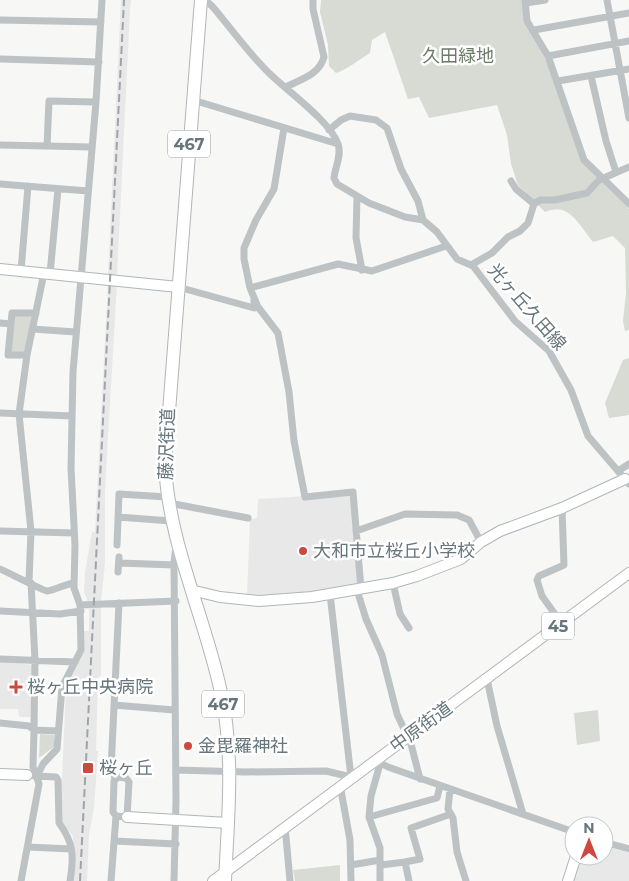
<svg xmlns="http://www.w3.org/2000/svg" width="629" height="881" viewBox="0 0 629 881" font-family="Montserrat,'Noto Sans JP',sans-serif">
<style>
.built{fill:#e8e8e8}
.green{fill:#d8dbd4}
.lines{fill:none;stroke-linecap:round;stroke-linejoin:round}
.secondary-casing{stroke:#afb6b9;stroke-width:12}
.primary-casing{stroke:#b1b6b8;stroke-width:12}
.highway-casing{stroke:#b1b5b7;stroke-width:14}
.street{stroke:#bdc2c4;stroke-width:7}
.secondary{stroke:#fff;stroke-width:10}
.primary{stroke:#fff;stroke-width:10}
.highway{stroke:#fff;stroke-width:12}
.rail{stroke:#9da5a8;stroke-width:2;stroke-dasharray:8 4;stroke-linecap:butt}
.poi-dot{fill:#cd483f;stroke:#fff;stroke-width:2}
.labels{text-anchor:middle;stroke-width:5;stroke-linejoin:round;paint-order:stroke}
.shield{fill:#fff;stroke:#949fa3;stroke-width:1}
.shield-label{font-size:16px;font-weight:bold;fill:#66767c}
.park-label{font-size:18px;fill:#6e7a68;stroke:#fff}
.street-label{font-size:18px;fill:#66767c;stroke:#fff}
.poi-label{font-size:18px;fill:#66767c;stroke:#fff;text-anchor:start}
</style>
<rect width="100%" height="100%" fill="#f7f7f5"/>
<path class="built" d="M121 0H131L130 10 117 276H108Z
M108 283 117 284 105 489V563L101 602 88 603 84 592 85 572 92 532H95Z
M353 493 359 584 303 594 247 596 250 519 257 518 258 499Z
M101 607V676L98 677 96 751H98L94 808 89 835 87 881H73V836L62 824 60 781 62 780 66 687 84 631H89V608Z
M0 661 33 665 31 717H19L18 709H0Z
M604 846 629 853V881H572L580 856H604Z"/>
<path class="green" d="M321 0H524L527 16 558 88 578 152 605 186 629 209V330L625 331 623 321 626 293 625 248 613 236 593 242C579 225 569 201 545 212L518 185 511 164 507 135 497 105 429 118 419 97 408 99 385 32 372 40 370 53C360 59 346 70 336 73L329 66 328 45 320 12Z
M14 316H32L26 353 10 352Z
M629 358V415L609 418 605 403 623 360Z
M598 710 600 741 577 745 574 713Z
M40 734 54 735 55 746 39 758Z
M340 865V881H295L293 870Z"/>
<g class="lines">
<defs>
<path id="secondary" d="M0 269 178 287
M191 590 220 597 259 601 312 597 393 583 417 576 461 559 481 542 500 531 562 508 625 479
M0 774 27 775
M127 817 228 823
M568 881 576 856"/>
<path id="primary" d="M213 881 629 573"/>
<path id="highway" d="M201 0 165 463C168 541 203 612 220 688 235 752 228 816 225 881"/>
</defs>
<use href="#secondary" class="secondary-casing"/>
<use href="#primary" class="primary-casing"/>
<use href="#highway" class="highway-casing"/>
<path class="street" d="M205 0 212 6C231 28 248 53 269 73 286 90 331 122 338 144 342 155 335 167 334 178L337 184 369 203 405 217 423 220 437 232 457 259 473 266 515 321 549 351 571 390 588 436 629 484
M525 0 527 21 548 56 584 160 629 204
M607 0 629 118
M526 3 545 0
M0 20 101 22
M534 30 629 13
M548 56 629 41
M0 59 99 62
M591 76 606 141 616 172
M558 81 629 69
M286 87C301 79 319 75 324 57L313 9V0
M193 100 338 144
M284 128 274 189 256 220 244 248V259L250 288 258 307 278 333 289 392 294 441 305 497 353 492 361 589
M329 130 341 120 350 116 376 120 387 128 401 169 418 201 423 220
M0 145 92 147
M47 146 49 101 96 102
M511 181 516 189 534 204
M0 184 88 191
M357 197 356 238 362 270
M471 265 492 253 508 237 520 231 528 223 534 204 540 200H555L587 193 599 180 629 167
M21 271 28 186
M50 274 58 189
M178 287 254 308V299
M250 288 338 264 372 271 446 246
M0 323 11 324
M33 329 75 332
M27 355H8L12 313H36
M0 413 72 416
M618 471 629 464
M169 503 248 518
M562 508 564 565 539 576 537 580 542 596 562 624
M118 517 171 521
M0 531 74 533
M356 531 405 514 457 515 469 520 481 542
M117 545 119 494 167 497
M119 563 175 565
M0 569C7 572 44 591 47 591 55 590 65 584 74 583
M118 572 119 557
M29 581 31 531 19 414 27 355 44 273
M31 583 35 660 34 730
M393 583 400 614 409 628
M357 590 366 619 382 655 397 714 411 744 420 779
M80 605 176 601
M0 611 60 614 81 611
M0 659 75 662
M487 679 497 726 523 814
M114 705 174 710
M0 723 29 726 34 730
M375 760 388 767 574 832
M176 770 245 772 326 771 351 777 330 594
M35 776 56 777 58 780 59 823C74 843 74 857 70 881
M37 776 43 764 57 749 62 687 81 650 80 605 74 588 75 545 71 468 73 372 96 102 102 0
M118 777 126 778 129 782 127 817 116 816 113 812 114 781Z
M115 778 111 769 119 603
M340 785 350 840 351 881
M450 789 448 809 453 818 457 852 466 881
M369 817 437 798 440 786
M285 826 290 881
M114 841 176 844
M604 842 629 849
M28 847 71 849
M405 862 420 859 411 828 451 814
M351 865 380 860
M381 865 405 862 409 881
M21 881 39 784 33 767 34 730 58 731
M111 881 116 816
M174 881 176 801 174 563 176 546
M380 881V848L369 817 371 796 380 764"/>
<use href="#secondary" class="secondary"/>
<use href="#primary" class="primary"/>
<use href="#highway" class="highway"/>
<path class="rail" d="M80 881 124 0"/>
</g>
<g class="poi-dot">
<circle cx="303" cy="551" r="5"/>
<path d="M13.5 679.5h5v5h5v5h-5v5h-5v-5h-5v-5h5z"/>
<circle cx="188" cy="746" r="5"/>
<rect x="82" y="762" width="12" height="12" rx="2.5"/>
</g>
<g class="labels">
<g class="shield">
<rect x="168" y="130.5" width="42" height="27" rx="4"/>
<rect x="542" y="612.5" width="32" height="27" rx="4"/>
<rect x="202" y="690.5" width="42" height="27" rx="4"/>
</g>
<g class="shield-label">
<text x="189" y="150">467</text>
<text x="558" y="632">45</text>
<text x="223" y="710">467</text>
</g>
<g class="park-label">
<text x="458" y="62">久田緑地</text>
</g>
<g class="street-label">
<text transform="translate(527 307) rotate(49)" y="6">光ヶ丘久田線</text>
<text transform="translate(167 444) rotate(-88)" y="6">藤沢街道</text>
<text transform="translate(421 727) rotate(-36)" y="6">中原街道</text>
</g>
<g class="poi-label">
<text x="313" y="557">大和市立桜丘小学校</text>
<text x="27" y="693">桜ヶ丘中央病院</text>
<text x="198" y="752">金毘羅神社</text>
<text x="99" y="774">桜ヶ丘</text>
</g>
</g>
<g transform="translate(589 841)"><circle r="24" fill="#ffffff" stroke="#c2c8cb"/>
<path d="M0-4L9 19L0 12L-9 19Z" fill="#cd483f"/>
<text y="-8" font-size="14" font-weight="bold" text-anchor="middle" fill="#66767c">N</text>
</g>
</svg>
